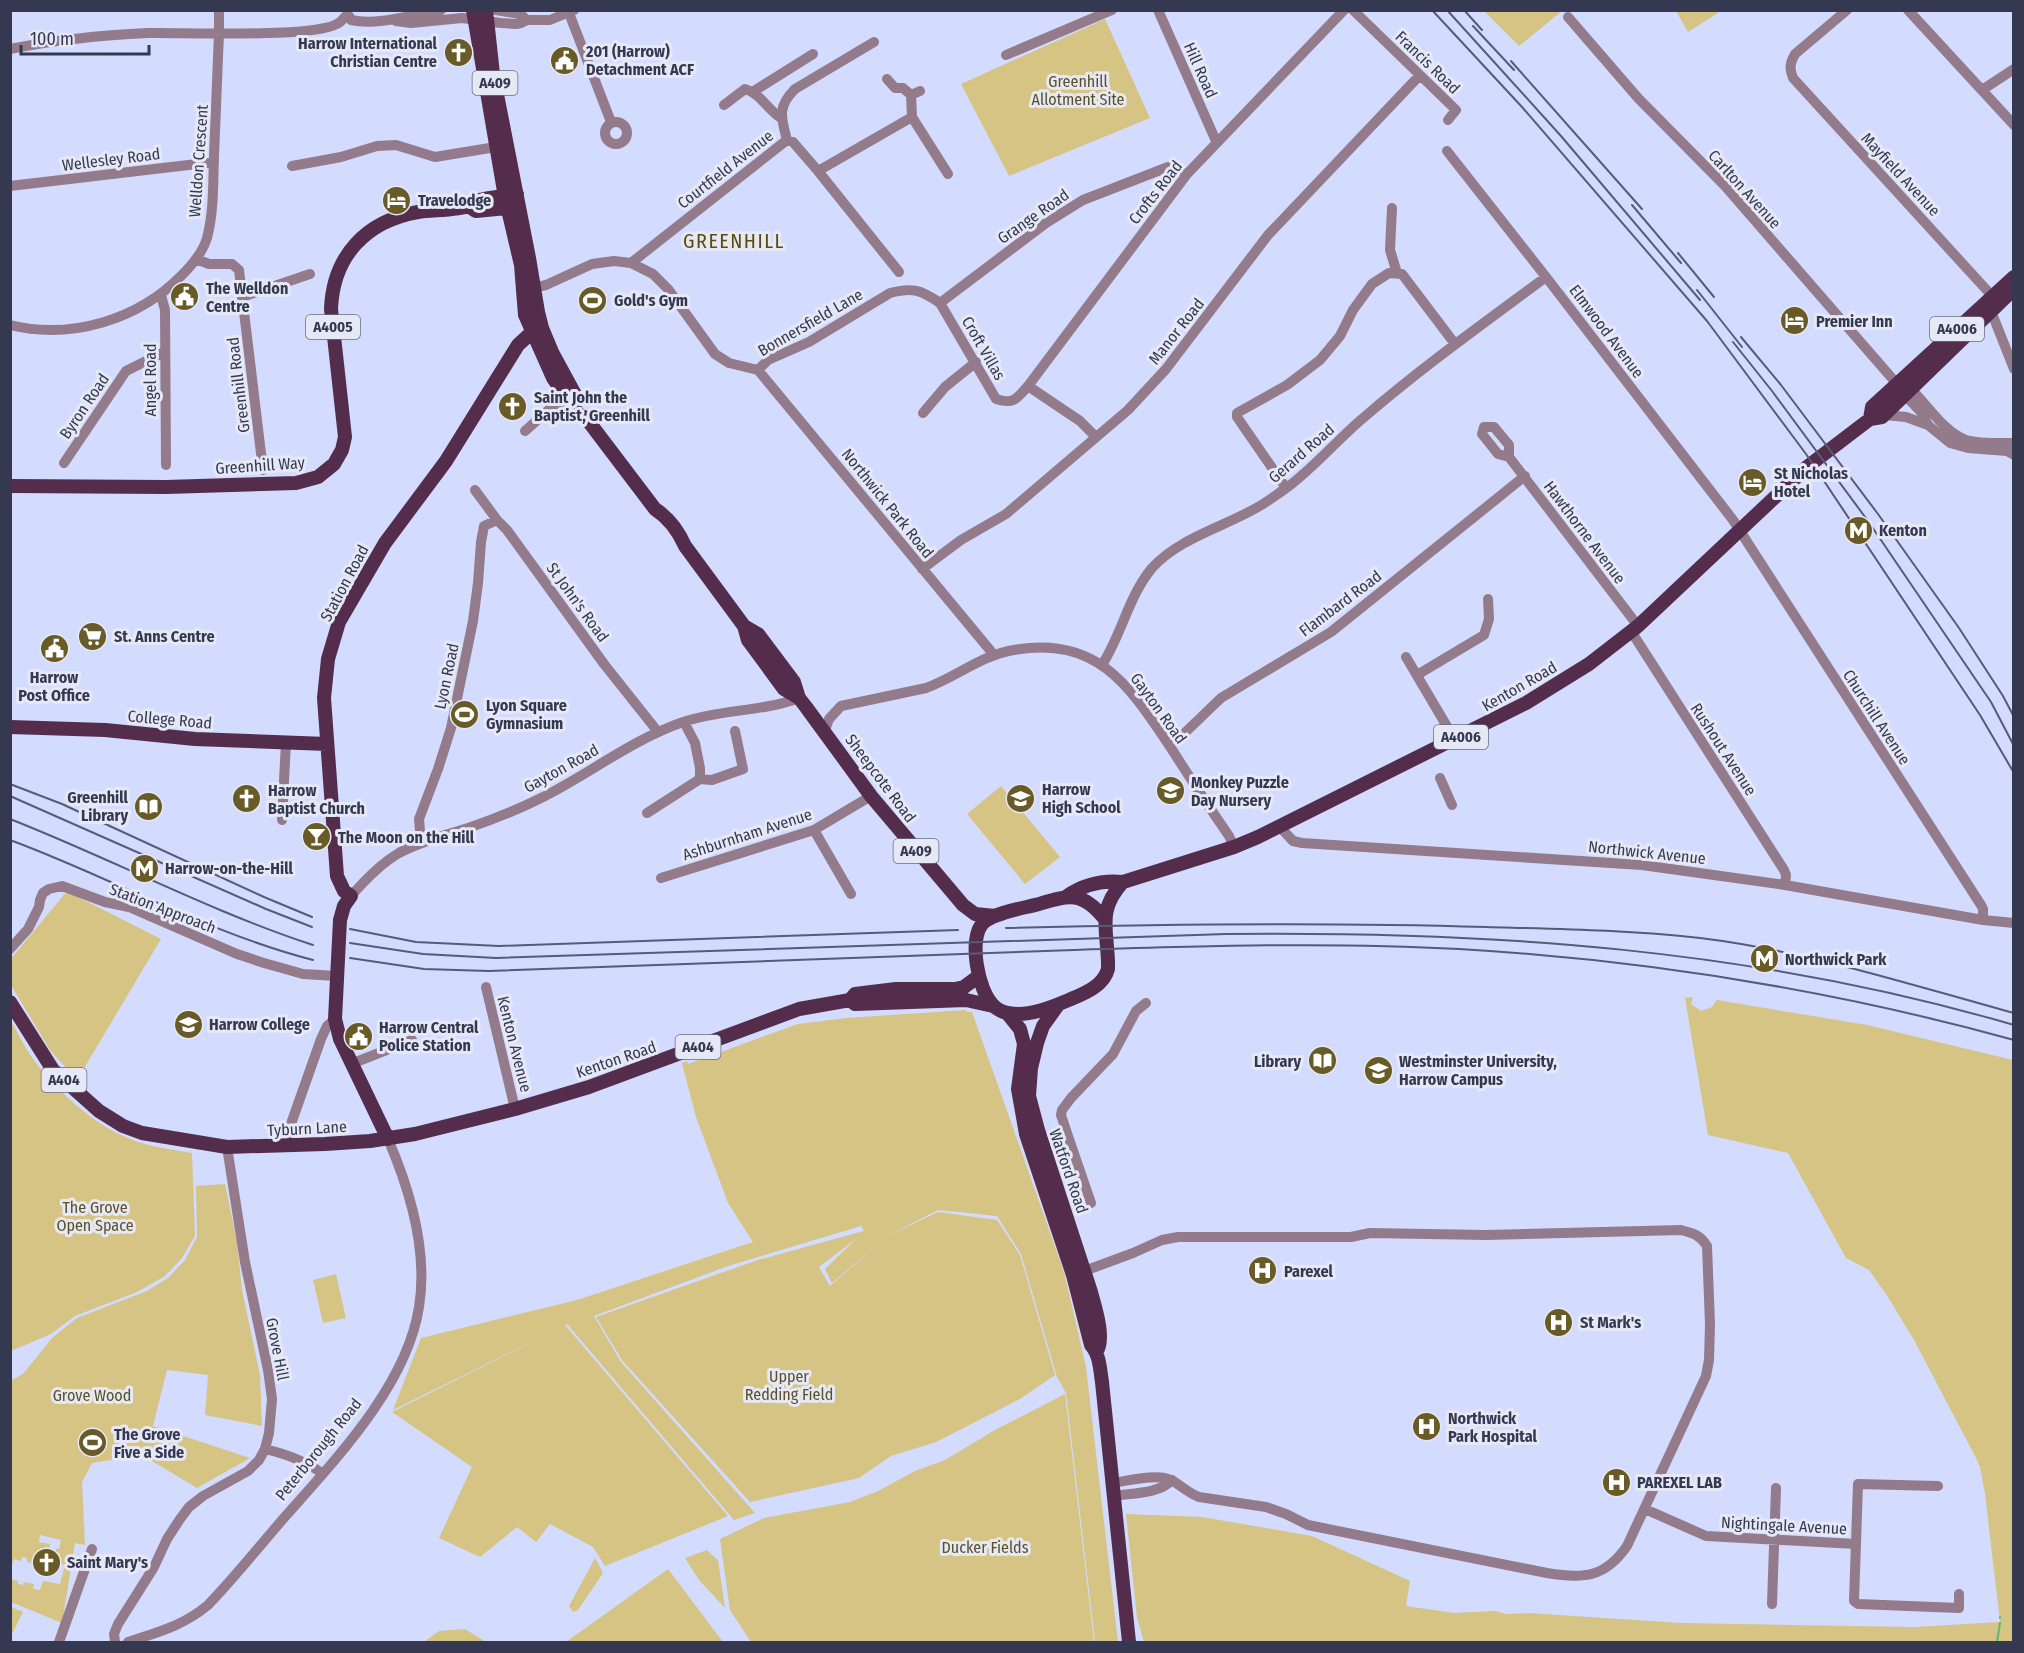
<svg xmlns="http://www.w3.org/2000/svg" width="2024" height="1653" viewBox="0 0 2024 1653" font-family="'Fira Sans Condensed',sans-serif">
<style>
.green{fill:#d5c484;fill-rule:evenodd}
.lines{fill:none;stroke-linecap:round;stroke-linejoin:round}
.stream{stroke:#5ab780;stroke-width:2}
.minor{stroke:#937b8c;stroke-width:10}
.major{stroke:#532d4b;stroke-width:14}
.rail{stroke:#565b76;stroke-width:2}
.labels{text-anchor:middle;stroke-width:6;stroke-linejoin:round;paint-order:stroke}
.shield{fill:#e6e9f5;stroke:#696d82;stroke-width:1.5}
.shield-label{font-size:15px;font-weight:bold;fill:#343850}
.poi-label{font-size:16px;font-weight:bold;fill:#343850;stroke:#e6e9f5;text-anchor:start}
.street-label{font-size:16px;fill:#343850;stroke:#e6e9f5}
.park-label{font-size:16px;fill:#5a5027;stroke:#e6e9f5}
.quarter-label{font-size:20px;letter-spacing:1.5px;fill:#5a4c0c;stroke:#e6e9f5}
</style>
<rect width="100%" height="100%" fill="#d3dbff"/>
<path class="green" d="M1484 11H1562L1519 46Z
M1676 11H1721L1688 32Z
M1105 19 1150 118 1009 176 961 84Z
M1001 786 1060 857 1025 884 967 814Z
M70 893 161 939 77 1080 50 1050 11 985 10 960 62 897 64 894Z
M1693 997 1691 1004 1701 1011 1712 1007 1717 1000 1867 1025 2013 1060V1642H1144L1137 1618 1126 1514 1202 1517 1312 1536 1410 1581 1406 1606 1454 1613 1495 1611 1506 1614 1529 1613 1681 1623 1914 1627 2000 1622 1985 1494 1980 1467 1976 1458 1914 1340 1888 1297 1869 1270 1846 1258 1788 1153 1708 1135 1685 998Z
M966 1010 967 1012H972L1064 1272 1086 1367 1118 1642H1095L1066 1393 1057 1377 1021 1254 997 1216 938 1210 885 1237 938 1212 997 1220 1020 1255 1055 1375 1020 1399 936 1442 891 1456 859 1478 750 1502 622 1360 596 1317 758 1260 864 1231 861 1226 728 1266 594 1316 621 1362 755 1513 734 1520 567 1324 565 1325 728 1516 605 1566 593 1547 550 1524 536 1542 517 1527 480 1557 439 1538 472 1467 392 1412 550 1333 393 1410 421 1338 577 1300 753 1242 728 1203 696 1117 682 1063 687 1061 688 1064 798 1024 846 1018ZM857 1238 825 1269 832 1283 885 1238 830 1286 819 1267Z
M11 1021C20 1037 28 1054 40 1068 61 1094 91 1121 121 1135 143 1146 169 1149 192 1153L195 1236 182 1258 165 1276 137 1292 75 1316 51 1334 11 1351Z
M225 1184 237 1242 242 1290 260 1375 262 1426 205 1415 208 1375 167 1370 153 1426 250 1458 197 1488 142 1455 92 1463 82 1482 85 1545 75 1543 62 1623 11 1602V1579L18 1581V1584L23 1585 24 1582 34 1584 33 1589 40 1590 43 1581 60 1584 65 1565 54 1562 55 1556 59 1557 60 1553 55 1552 56 1549H59L61 1540 40 1535 39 1542 50 1544 49 1548 45 1547 43 1553 48 1555 46 1561 39 1560 38 1564 27 1562V1558L22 1557 21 1561 14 1559 12 1565H11L10 1381 23 1374 52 1338 77 1318 147 1291 168 1278 185 1260 197 1237 196 1186Z
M336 1274 346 1318 323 1323 313 1280Z
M1065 1394 1094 1642H751L730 1610 720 1539 764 1518 850 1502 878 1491 915 1471 945 1460 995 1430Z
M707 1550 718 1560 725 1608 699 1580 685 1558Z
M595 1558 603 1573 578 1610 573 1612 569 1606Z
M668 1569 723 1642H566Z
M11 1607 23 1612 11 1636Z
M465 1629 486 1642H424L439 1631Z"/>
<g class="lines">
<path class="stream" d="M2000 1618V1617
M1997 1642 2000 1623"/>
<path class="minor" d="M496 10 520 14 527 20
M1158 10 1216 141
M1353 10 1456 110 1448 120
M1847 10 1795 54C1790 63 1789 68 1793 78L1993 297
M1908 10 2014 125
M569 13 611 122
M1568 17 1638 98 1725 186 1897 384
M396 21 411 23 462 18 501 23 516 24 521 23 527 20H550L574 10
M10 49C55 40 103 35 148 33 181 32 321 39 340 22 343 20 344 17 346 16H349L351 20C378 26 414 14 441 10
M1006 55 1112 10
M887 79 895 88H903L911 95
M1982 90 2014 69
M754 91 813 54
M724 105 745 89C760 93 768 110 781 118
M912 117 911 95 920 91
M605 133a11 11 0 1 1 22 0a11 11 0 1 1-22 0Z
M787 140C781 117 777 107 795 89L874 42
M1447 151 1546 277 1733 520 1981 905 1983 909V920
M292 166 341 157 377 146 396 145 435 157 502 146
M818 171 912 117 948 174
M10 186 214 162
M1392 208 1390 250 1397 273
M196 259 209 264H232L239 270 263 470
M631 263 787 140 793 142 818 171 899 272
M528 289 546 285 592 264 614 261 631 263 653 274 668 289 715 354 729 363 758 370 994 655
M161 295 165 310 166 465
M242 297 310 274
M940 303 1046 223 1083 200 1168 167 1187 174
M1991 311 2014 369
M10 325C71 340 138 320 182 275 192 265 203 252 207 238 214 211 213 183 214 156 216 115 217 74 219 33V10
M758 370 768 360 809 342 890 293C913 287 921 290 940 303L996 399C1014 405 1017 398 1028 386L1187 174 1344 10
M1907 385C1925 401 1943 432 1966 440 1981 444 1998 443 2014 443
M1028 386 1080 421 1096 437
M1901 391 1922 413 1928 425 1950 443 1968 448 2007 451 2014 455
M923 413 945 387 976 362
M1884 415 1906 417 1928 425
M525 431 553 406 574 400
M1509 457V445L1494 427H1484L1482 434 1498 454 1509 457 1638 626
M64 463 126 371 164 352
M1286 488 1237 417V413L1287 385 1320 360 1340 336 1353 310 1372 284 1389 273 1402 274 1455 344
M475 490 497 520 507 530 604 664 658 732
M922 569 961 540 1006 514 1128 410 1166 369 1268 235 1420 75
M1631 631 1784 870 1786 875 1785 885
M1406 657 1455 740
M1102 665C1122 634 1128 597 1152 568 1179 538 1224 527 1258 507 1267 502 1276 495 1285 489 1313 469 1336 441 1362 419 1421 368 1484 323 1546 277
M1417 675 1484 635 1489 619 1488 599
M825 730 829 719 841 706 926 688C956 677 982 655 1014 650 1098 635 1130 687 1171 748 1190 778 1209 807 1229 836L1234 847
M1170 747 1221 698 1331 632 1525 476
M1440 778 1452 805
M700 779 712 780 743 769 735 731
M647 813 700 779V768L695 743 684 722
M282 820 286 742
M1280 827 1293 841 1302 843 1642 865 1785 885 1983 920 2014 923
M814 830 851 894
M424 842 420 831 419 819 438 769 451 728 473 621 478 583 481 542 484 526 497 520
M661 878 814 830 871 796
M351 896C365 880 380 864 399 853 421 841 447 835 471 827 494 819 517 810 539 799 588 775 631 740 683 722 721 709 762 712 799 698
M10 949 28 929 39 907 40 900 43 893 49 889 62 886 105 902 129 907 237 954 264 963 303 974 337 976
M486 987 515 1109
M351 1064 412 1040
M286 1146 292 1121 321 1039 327 1026 335 1019
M1091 1203 1068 1136 1061 1115 1062 1110 1071 1098 1113 1054 1136 1011 1146 1003
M1079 1273 1133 1253 1162 1240 1178 1237H1351L1370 1233 1486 1235 1681 1230C1693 1233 1700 1235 1707 1246L1710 1324 1709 1360 1706 1376 1627 1546C1605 1578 1583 1579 1547 1573L1308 1525 1286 1514 1266 1507 1199 1497C1186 1492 1181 1485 1171 1480 1157 1473 1127 1481 1112 1483
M265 1449C286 1454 306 1461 323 1474
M1938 1486 1858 1484 1854 1601 1858 1604 1959 1608V1594
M1114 1496C1132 1493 1159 1494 1172 1480
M1645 1509 1706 1536 1856 1544
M1772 1604 1776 1488
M59 1642 92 1549
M115 1642 114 1634 118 1624 154 1567 167 1539 180 1519 189 1507 203 1496 248 1471 259 1460 265 1449 269 1433 272 1399 268 1370 245 1262 227 1147
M128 1642C158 1632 183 1626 208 1605 234 1578 258 1548 283 1519 334 1461 407 1386 419 1307 428 1252 410 1190 388 1139"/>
<path class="major" d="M473 10 505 197 521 265 525 315 553 378 579 415 586 418 655 509C669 518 678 530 685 546L744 626 748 640 784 689 799 698 806 707 871 796 963 905 975 914 995 916
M486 10 493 74 529 258 538 312 542 328 552 352 577 398
M468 206 476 211 517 207
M1870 419 1872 407 2014 277
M10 486 166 487 296 483 318 477 334 464 342 450 345 437 331 309C333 256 366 221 418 212 431 210 459 210 468 206 471 205 473 202 476 201 484 198 507 196 517 194
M744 626 758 634 794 682 799 698
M10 727 105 730 195 739 327 744
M1067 896C1083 885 1103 880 1123 882L1234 847 1258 837 1526 703 1589 664 1638 626 1807 467 1870 419 1882 417 1884 415 2014 289
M1104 918C1082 891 1069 895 1039 904 1024 908 993 913 983 923 968 938 978 991 993 1005 996 1009 1004 1013 1009 1013 1029 1017 1052 1007 1071 999 1086 993 1104 985 1108 969 1109 933 1095 912 1123 882
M850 1000 855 1004 966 1000 993 1006
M10 1002 53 1070 99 1111 123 1126 142 1133 227 1147 325 1144 370 1141 415 1134 515 1109 589 1087 799 1009 850 1000 855 994 896 989H955L964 987 979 976
M1058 1005 1043 1026 1037 1043 1031 1068 1029 1096 1038 1130 1091 1292C1095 1307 1105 1337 1097 1351
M1007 1013 1020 1029 1024 1044 1018 1089 1026 1134 1073 1275 1091 1345C1100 1355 1100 1370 1102 1382L1129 1642
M388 1139 340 1039 335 1019 340 920 344 906 351 896 344 891 337 876 324 698 328 659 339 622 385 543 446 461 518 345 531 333 542 328"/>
<path class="rail" d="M1432 10 1522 107 1707 321 1806 454 1980 715 2014 773
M1447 10 1561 136 1700 300
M1464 10 1482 30
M1473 26 1514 70
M1511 61 1642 209
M1632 205 1681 263
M1678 253 1714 297
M1697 290 1742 347
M1741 337 1781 385 1878 514 1959 628 2003 696 2014 717
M1733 342 1772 391 1868 521 1991 702 2014 746
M10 784 62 804 264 897 312 917
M10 796 266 909 312 927
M10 819C112 859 209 911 313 945
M10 840C113 878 205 932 313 960
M1006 928C1166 924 1326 922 1486 927 1558 929 1629 930 1700 938 1807 951 1911 985 2014 1013
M350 929 416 942 499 946 958 930
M350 943 423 954 496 958 1226 934C1494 931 1755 949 2014 1025
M350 958 424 969 489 971C684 965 879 956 1074 950 1203 946 1331 942 1459 949 1646 960 1833 990 2014 1040"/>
</g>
<defs>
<symbol id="church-disc" viewBox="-11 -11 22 22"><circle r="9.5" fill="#685b28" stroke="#e6e9f5"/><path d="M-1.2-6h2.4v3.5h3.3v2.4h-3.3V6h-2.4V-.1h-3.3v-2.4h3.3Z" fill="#fff"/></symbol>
<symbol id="civic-disc" viewBox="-11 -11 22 22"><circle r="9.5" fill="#685b28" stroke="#e6e9f5"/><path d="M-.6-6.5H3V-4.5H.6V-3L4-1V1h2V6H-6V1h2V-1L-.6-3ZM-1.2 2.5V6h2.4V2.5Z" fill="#fff"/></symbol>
<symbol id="hotel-disc" viewBox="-11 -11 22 22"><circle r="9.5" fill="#685b28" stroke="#e6e9f5"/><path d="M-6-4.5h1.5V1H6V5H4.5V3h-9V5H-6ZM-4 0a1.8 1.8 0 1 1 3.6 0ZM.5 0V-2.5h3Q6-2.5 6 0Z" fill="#fff"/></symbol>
<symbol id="stadium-disc" viewBox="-11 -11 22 22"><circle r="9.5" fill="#685b28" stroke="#e6e9f5"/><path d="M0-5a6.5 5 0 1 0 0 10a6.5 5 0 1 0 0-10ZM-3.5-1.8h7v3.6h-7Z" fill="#fff"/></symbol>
<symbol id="metro-disc" viewBox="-11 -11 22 22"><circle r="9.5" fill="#685b28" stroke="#e6e9f5"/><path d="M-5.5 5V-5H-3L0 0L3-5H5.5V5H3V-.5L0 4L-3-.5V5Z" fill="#fff"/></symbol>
<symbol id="supermarket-disc" viewBox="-11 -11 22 22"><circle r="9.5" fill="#685b28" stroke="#e6e9f5"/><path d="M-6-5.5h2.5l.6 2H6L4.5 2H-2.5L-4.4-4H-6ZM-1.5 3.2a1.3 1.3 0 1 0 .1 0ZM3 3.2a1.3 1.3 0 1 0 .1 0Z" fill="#fff"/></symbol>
<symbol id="school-disc" viewBox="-11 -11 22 22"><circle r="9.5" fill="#685b28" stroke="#e6e9f5"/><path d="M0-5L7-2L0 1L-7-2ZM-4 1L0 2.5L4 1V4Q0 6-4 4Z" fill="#fff"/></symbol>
<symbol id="library-disc" viewBox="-11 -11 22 22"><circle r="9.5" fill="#685b28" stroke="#e6e9f5"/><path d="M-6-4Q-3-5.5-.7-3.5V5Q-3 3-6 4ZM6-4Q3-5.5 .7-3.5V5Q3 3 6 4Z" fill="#fff"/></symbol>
<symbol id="bar-disc" viewBox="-11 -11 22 22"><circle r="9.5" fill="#685b28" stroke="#e6e9f5"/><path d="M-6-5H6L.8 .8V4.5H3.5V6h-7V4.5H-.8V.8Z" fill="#fff"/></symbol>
<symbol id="university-disc" viewBox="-11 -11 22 22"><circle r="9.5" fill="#685b28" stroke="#e6e9f5"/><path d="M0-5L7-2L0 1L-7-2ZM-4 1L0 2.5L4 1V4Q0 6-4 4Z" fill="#fff"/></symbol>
<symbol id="hospital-disc" viewBox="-11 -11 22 22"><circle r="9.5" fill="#685b28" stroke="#e6e9f5"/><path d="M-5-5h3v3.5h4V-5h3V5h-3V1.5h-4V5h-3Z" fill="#fff"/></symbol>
</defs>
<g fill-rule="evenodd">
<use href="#church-disc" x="442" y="36" width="33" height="33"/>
<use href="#civic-disc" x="548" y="44" width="33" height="33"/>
<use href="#hotel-disc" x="380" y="184" width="33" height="33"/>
<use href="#civic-disc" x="168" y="280" width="33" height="33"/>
<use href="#stadium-disc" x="576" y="284" width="33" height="33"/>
<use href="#hotel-disc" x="1778" y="304" width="33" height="33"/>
<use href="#church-disc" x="496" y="390" width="33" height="33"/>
<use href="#hotel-disc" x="1736" y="466" width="33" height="33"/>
<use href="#metro-disc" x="1842" y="514" width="33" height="33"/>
<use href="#supermarket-disc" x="76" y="620" width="33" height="33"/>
<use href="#civic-disc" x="38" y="632" width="33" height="33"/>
<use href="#stadium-disc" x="448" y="698" width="33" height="33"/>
<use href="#school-disc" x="1154" y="774" width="33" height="33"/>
<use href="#school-disc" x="1004" y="782" width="33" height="33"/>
<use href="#church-disc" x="230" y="782" width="33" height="33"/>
<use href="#library-disc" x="132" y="790" width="33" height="33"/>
<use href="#bar-disc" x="300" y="820" width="33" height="33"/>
<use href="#metro-disc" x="128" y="852" width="33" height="33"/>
<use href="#metro-disc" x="1748" y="942" width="33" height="33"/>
<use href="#university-disc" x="172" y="1008" width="33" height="33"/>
<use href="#civic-disc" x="342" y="1020" width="33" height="33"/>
<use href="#library-disc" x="1306" y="1044" width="33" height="33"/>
<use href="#university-disc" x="1362" y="1054" width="33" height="33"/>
<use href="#hospital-disc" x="1246" y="1254" width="33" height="33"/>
<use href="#hospital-disc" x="1542" y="1306" width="33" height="33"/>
<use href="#hospital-disc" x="1410" y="1410" width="33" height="33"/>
<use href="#stadium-disc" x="76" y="1426" width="33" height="33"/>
<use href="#hospital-disc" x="1600" y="1466" width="33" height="33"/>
<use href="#church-disc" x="30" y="1546" width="33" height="33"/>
</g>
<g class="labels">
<g class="shield">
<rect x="472.5" y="71" width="45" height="24" rx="4.5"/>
<rect x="306" y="315" width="54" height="24" rx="4.5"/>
<rect x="1930" y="317" width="54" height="24" rx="4.5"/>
<rect x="1434" y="725" width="54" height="24" rx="4.5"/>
<rect x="893.5" y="839" width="45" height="24" rx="4.5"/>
<rect x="675.5" y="1035" width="45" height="24" rx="4.5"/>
<rect x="41.5" y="1068" width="45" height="24" rx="4.5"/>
</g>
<g class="shield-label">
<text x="495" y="88">A409</text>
<text x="333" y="332">A4005</text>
<text x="1957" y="334">A4006</text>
<text x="1461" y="742">A4006</text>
<text x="916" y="856">A409</text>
<text x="698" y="1052">A404</text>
<text x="64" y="1085">A404</text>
</g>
<g class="poi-label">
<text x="437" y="49" text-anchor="end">Harrow International<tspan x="437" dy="18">Christian Centre</tspan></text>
<text x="586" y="57">201 (Harrow)<tspan x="586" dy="18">Detachment ACF</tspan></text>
<text x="418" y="206">Travelodge</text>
<text x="206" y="294">The Welldon<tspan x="206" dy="18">Centre</tspan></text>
<text x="614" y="306">Gold's Gym</text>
<text x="1816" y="327">Premier Inn</text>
<text x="534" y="403">Saint John the<tspan x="534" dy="18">Baptist, Greenhill</tspan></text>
<text x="1774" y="479">St Nicholas<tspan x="1774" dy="18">Hotel</tspan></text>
<text x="1879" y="536">Kenton</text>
<text x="114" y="642">St. Anns Centre</text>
<text x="54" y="683" text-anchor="middle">Harrow<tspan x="54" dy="18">Post Office</tspan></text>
<text x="486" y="711">Lyon Square<tspan x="486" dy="18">Gymnasium</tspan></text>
<text x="1191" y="788">Monkey Puzzle<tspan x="1191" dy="18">Day Nursery</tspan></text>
<text x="1042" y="795">Harrow<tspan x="1042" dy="18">High School</tspan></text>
<text x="268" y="796">Harrow<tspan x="268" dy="18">Baptist Church</tspan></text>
<text x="128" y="803" text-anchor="end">Greenhill<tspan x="128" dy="18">Library</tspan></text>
<text x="338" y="843">The Moon on the Hill</text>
<text x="165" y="874">Harrow-on-the-Hill</text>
<text x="1785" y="965">Northwick Park</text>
<text x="209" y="1030">Harrow College</text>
<text x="379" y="1033">Harrow Central<tspan x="379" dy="18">Police Station</tspan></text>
<text x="1301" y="1067" text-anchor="end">Library</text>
<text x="1399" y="1067">Westminster University,<tspan x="1399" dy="18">Harrow Campus</tspan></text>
<text x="1284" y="1277">Parexel</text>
<text x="1580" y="1328">St Mark's</text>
<text x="1448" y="1424">Northwick<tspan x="1448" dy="18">Park Hospital</tspan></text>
<text x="114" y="1440">The Grove<tspan x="114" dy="18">Five a Side</tspan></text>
<text x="1637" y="1488">PAREXEL LAB</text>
<text x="67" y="1568">Saint Mary's</text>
</g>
<g class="street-label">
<text transform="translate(1428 62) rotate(44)" y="6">Francis Road</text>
<text transform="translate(1201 70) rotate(66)" y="6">Hill Road</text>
<text transform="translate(111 159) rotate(-7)" y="6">Wellesley Road</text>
<text transform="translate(198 161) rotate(-86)" y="6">Welldon Crescent</text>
<text transform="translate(725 169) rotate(-38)" y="6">Courtfield Avenue</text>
<text transform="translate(1901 174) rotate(47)" y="6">Mayfield Avenue</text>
<text transform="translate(1745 189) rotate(48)" y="6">Carlton Avenue</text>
<text transform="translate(1155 192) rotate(-52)" y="6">Crofts Road</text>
<text transform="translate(1033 216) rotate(-35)" y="6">Grange Road</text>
<text transform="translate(810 322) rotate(-30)" y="6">Bonnersfield Lane</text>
<text transform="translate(1176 331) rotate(-52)" y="6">Manor Road</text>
<text transform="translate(1607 331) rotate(53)" y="6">Elmwood Avenue</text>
<text transform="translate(984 348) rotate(60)" y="6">Croft Villas</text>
<text transform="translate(150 380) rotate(-90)" y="6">Angel Road</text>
<text transform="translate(238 385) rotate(-97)" y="6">Greenhill Road</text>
<text transform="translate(84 406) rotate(-56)" y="6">Byron Road</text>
<text transform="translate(1301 453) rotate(-41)" y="6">Gerard Road</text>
<text transform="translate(260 465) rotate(-4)" y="6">Greenhill Way</text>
<text transform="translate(888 503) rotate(51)" y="6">Northwick Park Road</text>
<text transform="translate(1585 532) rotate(53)" y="6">Hawthorne Avenue</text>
<text transform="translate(344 583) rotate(-62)" y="6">Station Road</text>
<text transform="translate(578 602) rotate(54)" y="6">St John's Road</text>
<text transform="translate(1340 603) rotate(-37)" y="6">Flambard Road</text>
<text transform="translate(446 676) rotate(-78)" y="6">Lyon Road</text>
<text transform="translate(1519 686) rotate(-30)" y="6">Kenton Road</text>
<text transform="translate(1159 708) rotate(54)" y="6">Gayton Road</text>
<text transform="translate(1877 717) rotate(57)" y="6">Churchill Avenue</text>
<text transform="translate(170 719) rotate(5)" y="6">College Road</text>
<text transform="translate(1724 749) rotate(57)" y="6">Rushout Avenue</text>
<text transform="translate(561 768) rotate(-29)" y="6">Gayton Road</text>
<text transform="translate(881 778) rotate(53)" y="6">Sheepcote Road</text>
<text transform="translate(747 834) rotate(-18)" y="6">Ashburnham Avenue</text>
<text transform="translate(1647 852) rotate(6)" y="6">Northwick Avenue</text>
<text transform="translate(163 908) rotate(21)" y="6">Station Approach</text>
<text transform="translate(515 1044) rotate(76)" y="6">Kenton Avenue</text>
<text transform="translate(616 1059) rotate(-19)" y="6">Kenton Road</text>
<text transform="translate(307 1128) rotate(-3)" y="6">Tyburn Lane</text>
<text transform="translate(1069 1171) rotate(71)" y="6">Watford Road</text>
<text transform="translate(278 1349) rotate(79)" y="6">Grove Hill</text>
<text transform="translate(318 1449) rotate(-51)" y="6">Peterborough Road</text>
<text transform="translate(1784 1525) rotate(3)" y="6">Nightingale Avenue</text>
</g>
<g class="park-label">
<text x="1078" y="87">Greenhill<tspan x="1078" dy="18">Allotment Site</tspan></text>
<text x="95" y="1213">The Grove<tspan x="95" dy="18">Open Space</tspan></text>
<text x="789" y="1382">Upper<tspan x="789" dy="18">Redding Field</tspan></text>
<text x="92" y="1401">Grove Wood</text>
<text x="985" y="1553">Ducker Fields</text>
</g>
<g class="quarter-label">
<text x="734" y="248">GREENHILL</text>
</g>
</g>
<rect width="2024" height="1653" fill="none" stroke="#343850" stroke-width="24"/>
<path d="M21 45v9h128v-9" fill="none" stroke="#343850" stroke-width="3"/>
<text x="30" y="45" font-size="18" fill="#343850" stroke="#e6e9f5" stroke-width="4.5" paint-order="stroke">100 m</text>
</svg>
